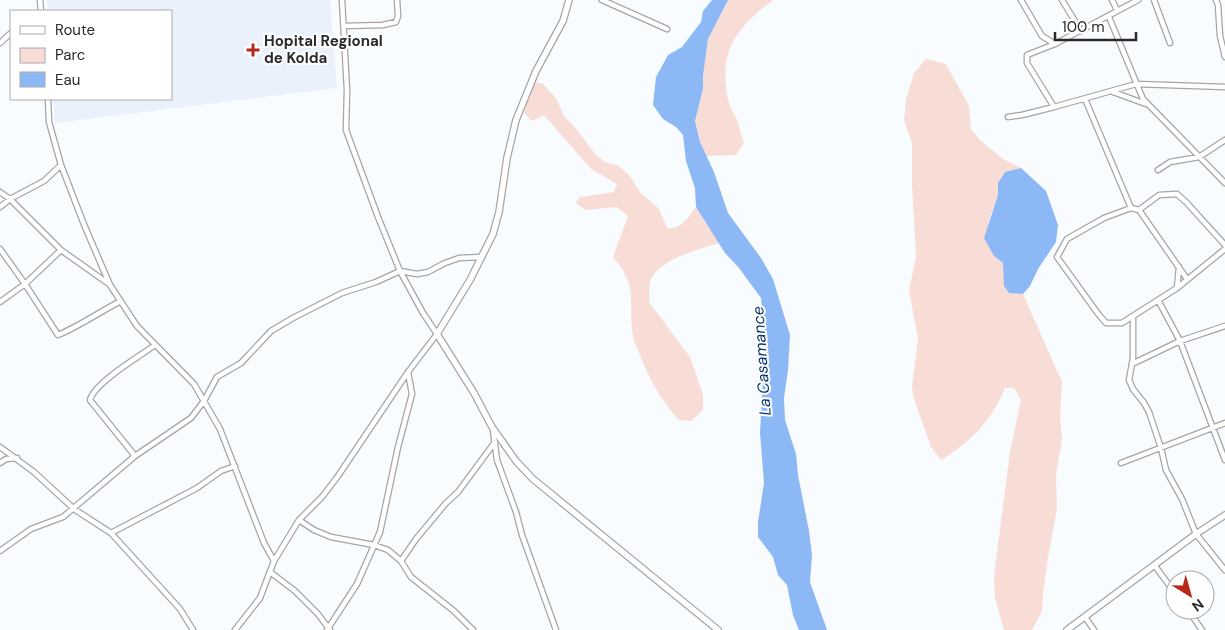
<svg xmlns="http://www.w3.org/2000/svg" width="1225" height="630" viewBox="0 0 1225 630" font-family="'DM Sans',sans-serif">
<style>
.built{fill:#eaf1fb}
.green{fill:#f8ddd7}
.water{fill:#8cb8f5}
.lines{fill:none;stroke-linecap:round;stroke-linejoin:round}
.minor-casing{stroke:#a3a5a8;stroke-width:7}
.tertiary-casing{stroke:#a3a5a8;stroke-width:8}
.minor{stroke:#fff;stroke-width:4.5}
.tertiary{stroke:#fff;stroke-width:5.5}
.poi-dot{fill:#b7291b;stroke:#fff;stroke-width:2}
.labels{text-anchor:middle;stroke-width:4;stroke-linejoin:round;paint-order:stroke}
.poi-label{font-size:15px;font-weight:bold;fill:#2a2a2c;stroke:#fff;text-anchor:start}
.water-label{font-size:16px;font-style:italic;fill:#0b376c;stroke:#fff}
</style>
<rect width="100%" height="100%" fill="#f9fcff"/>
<path class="built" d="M47 0H330L337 88 55 123 53 99H171V11H48Z"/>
<path class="green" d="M728 0H773C735 29 717 53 729 103 730 109 735 114 737 120 740 128 741 136 744 143L736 155 706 156 700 142 695 121 703 89V76L708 39Z
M926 59 946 64 969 106 971 129 980 140 1003 159 1021 168 1005 172 998 183V195L988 223 994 256 1003 263 1009 293 1023 294 1062 382 1060 417 1062 439 1056 475 1057 509 1048 557 1043 593 1042 611 1032 630H1004L995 598 994 576 1010 452 1021 400 1014 388H1005C992 420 970 443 941 460L931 447 913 396 912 386 918 339 909 290 916 257 912 185V143L904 120 906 100 914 73Z
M536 82 543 84 556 98 564 116 574 126 595 154 605 162 619 166 630 176 640 192 659 209 667 228C682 230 688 217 696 207L719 243C699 249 661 259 651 279 648 285 650 295 649 302L690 357 703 394V410L691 421 679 420C661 400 649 379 640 355 637 349 634 342 633 336 627 302 640 288 613 257L628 216 616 207 585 210 576 203 580 197 614 192 617 184 590 168 544 115 532 121 524 113 526 100Z"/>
<path class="water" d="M712 0H728L708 39 703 76V89L695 121 700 142 714 172 728 213 761 258 773 279 790 335 788 370 784 398 785 420 796 454 798 475 809 531 812 555 810 582 827 630H799L793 615 787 585 778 575 773 557 758 537V522L764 483 760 433 765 341 761 298 739 268 725 253 696 207 695 188 686 161 683 135 676 127 663 119 653 105 656 77 668 55 682 47 701 22 703 11Z
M1021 168 1046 191 1058 225 1056 242 1038 269 1030 286 1023 294 1009 293 1004 286 1003 263 994 256 984 238 998 195V183L1005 172Z"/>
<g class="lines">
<defs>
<path id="minor" d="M40 0 41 11
M602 0 667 29
M1021 0 1042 36 1055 44
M1062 0 1081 31
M1112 0 1117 10
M1154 0 1170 43
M1216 0 1218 5 1220 36 1225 57
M1109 17 1143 99 1225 183
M344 26 383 25 396 22 398 16 397 0
M0 43 11 33
M1113 92 1146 104
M48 99 49 122 61 165 85 227 110 285 137 326 194 384 220 429 264 543 274 561
M1085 99 1131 208
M1054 107 1027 63V55L1055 44 1138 0
M1008 117 1022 115 1054 107 1136 84 1225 87
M1158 170 1170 162 1199 157 1225 140
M0 192 10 199 61 250 109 284
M0 207 10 199 44 181 61 165
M1139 210 1159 195 1177 194 1186 202 1225 245
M0 249 25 284 58 335C80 326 99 312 121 301
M1225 249 1177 288 1133 316V358L1129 380 1133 389 1144 403 1149 412 1161 448 1166 470 1182 499 1196 534 1225 570
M1177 288 1179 267
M1158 300 1180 341 1225 460
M0 302 25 284 61 250
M1133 316 1122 323H1106L1099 315 1057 257 1067 239 1104 218 1131 208 1139 210 1187 279
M1132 364 1180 341 1225 326
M493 430 497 460 516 512 522 535 556 630
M0 447 34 472 74 509 111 533 180 609 193 630
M135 456 90 400C94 383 140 356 155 345
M0 463 6 459 17 458
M1121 463 1225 423
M299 520 314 530 331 537 374 545 388 550 401 561 411 577 454 611 473 630
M111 533 197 488 221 471 235 466
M0 551 31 529 63 517 135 456 191 418 204 401 217 377 241 363 271 331 293 318 342 293 376 282 400 271 417 274 428 272 445 263 459 258 482 257
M401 561 416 539 446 503 458 492 495 442
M1155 566 1175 593
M270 572 295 591 318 614 330 630
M1188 610 1202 630
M1085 617 1094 630
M235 630 260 598 274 561 299 520 322 497 338 476 408 372 437 334 423 313 400 271 378 217 346 130 347 90 342 0
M327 630 357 584 380 532 398 447 412 394 408 372"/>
<path id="tertiary" d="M569 0 563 21 536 71 516 120 507 158 499 212 493 234 470 280 437 334 474 393 492 427 516 461 533 479 718 630
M1067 630 1196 534 1225 515"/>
</defs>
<use href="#minor" class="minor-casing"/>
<use href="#tertiary" class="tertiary-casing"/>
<use href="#minor" class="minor"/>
<use href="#tertiary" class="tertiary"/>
</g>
<path class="poi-dot" d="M250.5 42.5h5v5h5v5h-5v5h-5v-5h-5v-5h5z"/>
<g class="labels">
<g class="poi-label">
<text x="264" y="46">Hopital Regional<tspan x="264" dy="17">de Kolda</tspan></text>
</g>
<g class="water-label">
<text transform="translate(761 361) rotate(-94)" y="6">La Casamance</text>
</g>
</g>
<rect x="10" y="10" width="162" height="90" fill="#ffffff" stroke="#aaaaab"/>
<rect x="20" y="26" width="25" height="8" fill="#ffffff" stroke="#aaaaab"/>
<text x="55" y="35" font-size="15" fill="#2a2a2c">Route</text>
<rect x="20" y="48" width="25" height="15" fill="#f8ddd7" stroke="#aaaaab"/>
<text x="55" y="60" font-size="15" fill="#2a2a2c">Parc</text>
<rect x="20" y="72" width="25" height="15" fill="#8cb8f5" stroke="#aaaaab"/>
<text x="55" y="85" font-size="15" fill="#2a2a2c">Eau</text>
<g transform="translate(1190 595) rotate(143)"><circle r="24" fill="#ffffff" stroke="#aaaaab"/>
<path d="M0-4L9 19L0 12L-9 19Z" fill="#b7291b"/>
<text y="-8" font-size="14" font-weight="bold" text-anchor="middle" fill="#2a2a2c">N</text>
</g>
<path d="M1055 32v8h81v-8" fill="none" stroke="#2a2a2c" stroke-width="2.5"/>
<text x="1062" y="32" font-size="15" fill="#2a2a2c" stroke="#ffffff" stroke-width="4" paint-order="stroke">100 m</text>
</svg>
